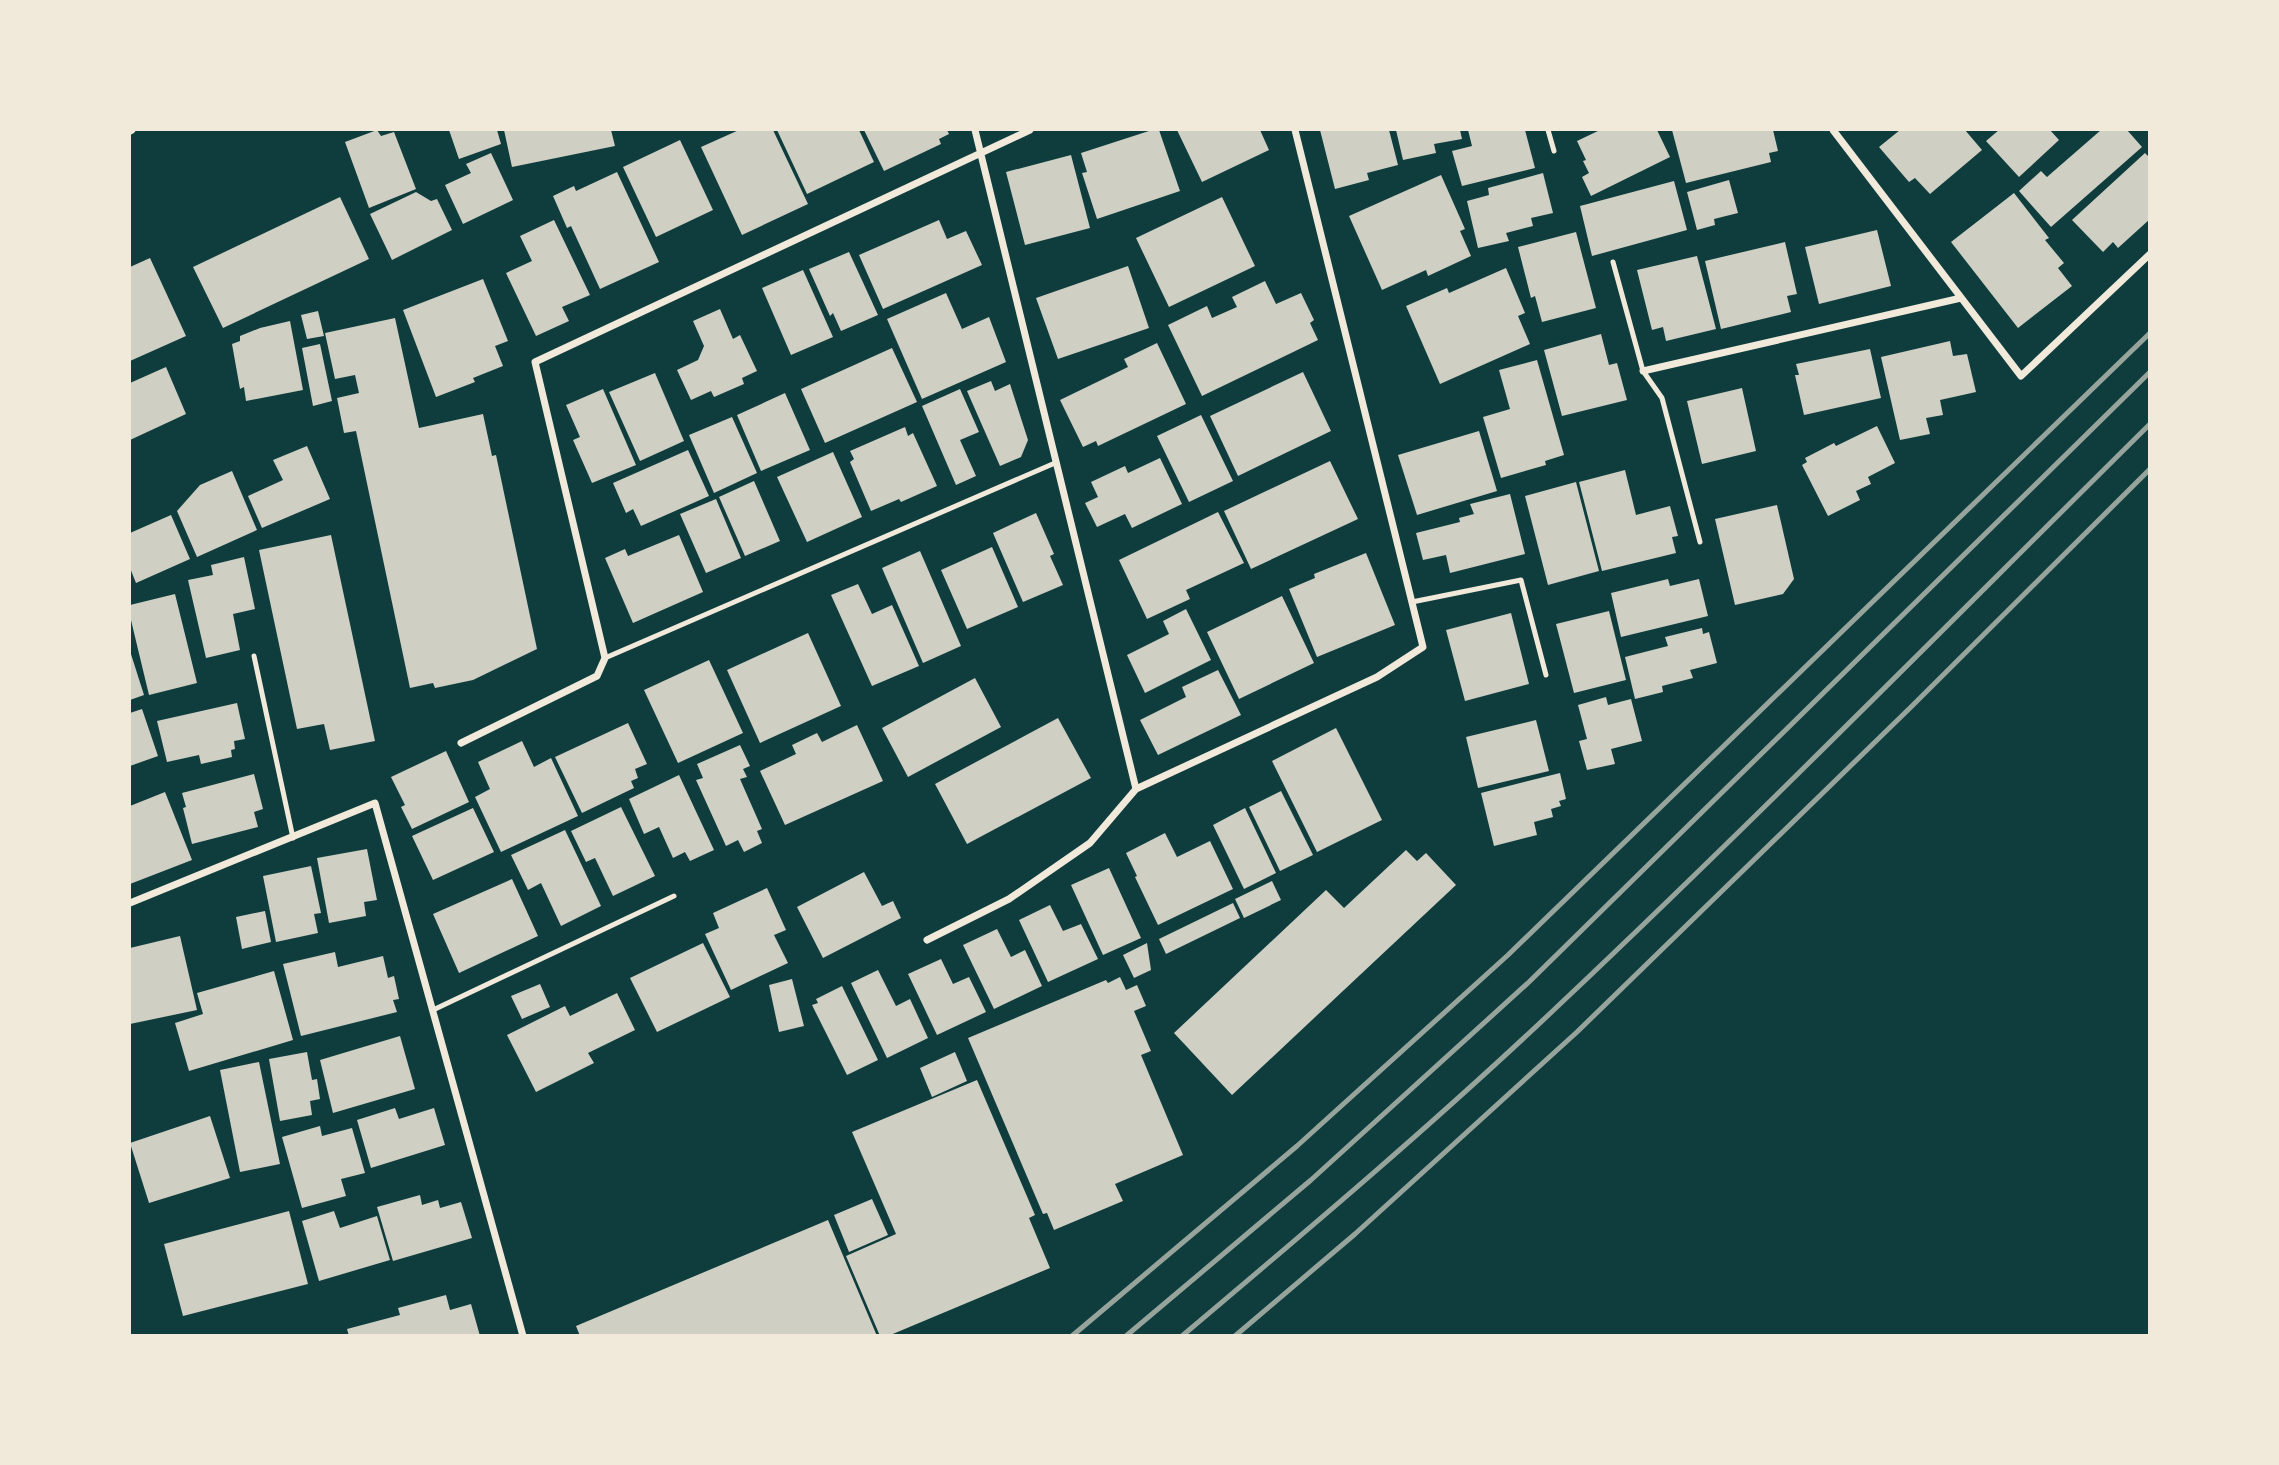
<svg xmlns="http://www.w3.org/2000/svg" width="2279" height="1465" viewBox="0 0 2279 1465" font-family="'DejaVu Sans',sans-serif">
<style>
.building{fill:#cfcfc3}
.lines{fill:none;stroke-linecap:round;stroke-linejoin:round}
.service{stroke:#f1e9da;stroke-width:5}
.minor{stroke:#f1e9da;stroke-width:7}
.rail{stroke:#97a49c;stroke-width:5}
</style>
<rect width="100%" height="100%" fill="#0f3d3e"/>
<path class="building" d="M377 130 381 136 394 132 416 189 369 208 345 142Z
M449 130H497L501 144 459 159Z
M504 130H611L615 146 512 167Z
M739 130H773L808 204 742 235 701 147Z
M777 130H859L874 162 807 194Z
M864 130H947L949 134 939 139 941 144 884 171Z
M1152 130H1159L1180 191 1097 219 1082 173 1087 172 1081 153Z
M1177 130H1260L1269 150 1202 182Z
M1320 130H1389L1398 165 1367 173 1369 180 1335 189Z
M1396 130H1460L1462 139 1434 144 1436 153 1403 160Z
M1468 130H1525L1535 168 1462 186 1452 151 1472 146Z
M1600 130H1657L1670 157 1591 196 1582 177 1589 173 1583 161 1586 160 1577 141Z
M1672 130H1773L1778 151 1769 153 1771 162 1686 183Z
M1900 130H1965L1982 150 1930 194 1915 178 1909 182 1879 147Z
M1999 130H2050L2059 140 2019 177 1986 141Z
M2101 130H2127L2142 147 2051 227 2019 191 2041 171 2047 177Z
M680 140 713 210 656 237 623 167Z
M491 153 513 200 463 224 445 185 471 173 466 164Z
M2145 153 2150 158V219L2118 248 2113 242 2103 252 2072 220Z
M1071 155 1090 228 1025 245 1006 172Z
M617 172 659 262 600 289 571 226 567 228 553 196 574 186 576 191Z
M1543 173 1553 213 1531 218 1533 226 1506 233 1509 241 1478 248 1467 201 1489 195 1488 188Z
M1441 175 1465 229 1460 231 1471 256 1428 276 1426 270 1382 290 1349 216Z
M1729 180 1738 213 1714 219 1715 225 1697 230 1687 192Z
M1674 181 1687 230 1592 256 1580 206Z
M416 192 431 201 437 199 452 230 392 260 370 214Z
M2014 193 2049 238 2045 240 2064 263 2058 268 2072 286 2018 328 1951 242Z
M340 197 369 259 223 328 193 267Z
M1222 197 1255 266 1169 307 1136 238Z
M554 220 590 295 562 307 569 321 536 336 506 273 532 261 520 236Z
M939 220 947 239 966 231 982 265 883 309 859 255Z
M1877 230 1891 286 1819 304 1805 247Z
M1576 232 1596 308 1542 322 1535 296 1531 298 1518 247Z
M1785 242 1797 294 1787 296 1791 312 1721 329 1705 261Z
M849 252 878 315 841 331 833 313 830 316 809 269Z
M1697 256 1716 329 1666 341 1663 327 1652 330 1637 270Z
M150 258 186 336 130 361V267Z
M1128 266 1149 328 1058 359 1036 298Z
M1506 268 1525 313 1518 316 1530 344 1440 384 1406 306 1447 288 1449 293Z
M803 270 833 337 791 355 762 288Z
M483 279 508 341 495 346 503 366 473 378 475 382 436 397 403 310Z
M1265 281 1276 304 1301 293 1314 320 1310 323 1318 340 1202 396 1168 325 1207 306 1212 318 1237 307 1232 297Z
M946 293 962 329 989 317 1006 362 922 399 887 319Z
M720 309 733 339 740 335 757 371 742 378 744 384 714 397 711 391 691 400 677 370 698 360 704 346 693 321Z
M318 311 324 336 307 339 301 315Z
M395 318 419 428 483 414 492 456 496 455 537 649 473 680 435 688 433 683 410 688 356 431 344 433 337 398 359 393 355 375 335 379 325 333Z
M290 321 303 390 246 401 244 387 240 389 232 344 240 341V336L260 328Z
M1601 334 1609 365 1617 363 1627 400 1562 416 1544 350Z
M1950 341 1953 356 1967 354 1976 392 1940 400 1943 415 1926 418 1930 434 1900 440 1881 357Z
M1157 343 1186 404 1098 446 1096 441 1083 447 1060 400 1128 367 1124 359Z
M320 344 332 401 313 406 302 348Z
M892 348 917 402 825 443 801 389Z
M1870 349 1881 398 1804 415 1795 375H1799L1796 364Z
M1537 360 1564 455 1545 461 1546 465 1501 478 1483 417 1510 409 1499 370Z
M166 367 186 414 130 440V383Z
M1303 372 1331 431 1238 476 1210 416Z
M655 373 684 441 640 461 609 392Z
M991 381 995 391 1010 384 1028 440 1021 457 1000 466 967 391Z
M1742 388 1756 451 1702 464 1687 401Z
M603 389 636 465 592 483 573 440 580 437 566 405Z
M960 389 979 432 960 440 976 476 956 485 922 406Z
M785 393 810 450 761 471 737 415Z
M1201 415 1233 481 1189 502 1157 436Z
M732 417 757 473 714 493 689 435Z
M1877 426 1895 463 1868 477 1871 484 1856 491 1860 500 1828 516 1802 465 1807 462 1805 458 1834 443 1836 446Z
M905 427 908 436 913 433 937 486 901 502 899 499 871 511 850 462 854 459 850 451Z
M1479 431 1497 491 1417 515 1398 455Z
M307 446 330 499 262 528 248 496 283 480 273 460Z
M688 450 709 496 641 526 633 509 626 513 613 483Z
M833 452 862 517 807 542 777 477Z
M1160 458 1182 504 1132 528 1125 514 1097 527 1085 503 1098 497 1091 482 1125 466 1128 473Z
M1330 461 1358 519 1251 569 1224 511Z
M1625 470 1636 515 1670 506 1678 536 1672 537 1676 553 1602 571 1579 482Z
M232 471 257 530 197 557 177 511 200 485Z
M754 481 780 541 745 556 719 497Z
M1576 482 1599 571 1548 585 1525 496Z
M1510 494 1525 554 1450 573 1446 555 1423 560 1416 533 1460 522 1459 518 1474 514 1470 504Z
M716 499 741 558 706 573 680 514Z
M1777 505 1794 579 1783 594 1735 605 1715 519Z
M1218 512 1244 563 1186 590 1190 599 1147 619 1119 560Z
M1036 513 1054 554 1050 556 1063 585 1023 602 993 533Z
M171 515 190 559 136 583 130 568V533Z
M331 535 375 741 330 750 324 724 297 729 259 550Z
M679 535 703 592 633 623 605 558 625 549 628 556Z
M992 547 1018 607 967 629 941 570Z
M920 551 961 646 923 663 882 568Z
M1366 553 1395 625 1317 657 1289 589 1315 578 1314 574Z
M244 557 255 609 233 614 240 650 206 658 188 580 213 575 211 565Z
M1668 579 1670 586 1699 579 1708 616 1621 637 1611 593Z
M858 584 872 614 892 605 919 666 872 686 831 595Z
M175 594 197 683 149 695 130 616V605Z
M1282 596 1314 663 1239 699 1207 632Z
M1186 609 1211 660 1145 693 1127 655 1169 634 1163 621Z
M1609 611 1626 680 1574 693 1556 624Z
M1511 613 1529 684 1465 701 1446 630Z
M1702 628 1703 634 1709 632 1717 663 1690 670 1693 678 1662 686 1663 692 1635 699 1625 657 1668 646 1665 637Z
M808 633 841 706 760 743 727 670Z
M130 651 144 695 130 700Z
M709 660 743 733 678 763 644 690Z
M1218 670 1241 715 1158 755 1140 720 1186 697 1182 687Z
M975 678 1001 727 908 777 882 728Z
M1606 697 1608 705 1631 699 1642 741 1611 749 1615 764 1587 770 1579 741 1587 739 1578 705Z
M237 703 245 739 234 741 235 749 231 750 232 757 201 764 199 755 167 762 157 721Z
M142 709 158 756 130 766V713Z
M1058 718 1091 778 967 844 935 784Z
M1536 720 1549 771 1478 788 1466 737Z
M628 723 647 764 635 769 638 778 631 781 634 788 582 813 555 757Z
M857 725 883 781 785 825 760 771 796 754 792 745 817 733 822 742Z
M1336 728 1382 820 1317 852 1272 761Z
M522 741 534 767 551 758 578 816 501 852 475 797 490 789 478 762Z
M740 745 750 766 743 769 747 777 740 779 762 829 757 831 762 843 744 852 738 840 726 846 696 780 703 778 697 764Z
M446 751 469 802 412 829 401 807 405 805 391 777Z
M1560 773 1566 799 1559 801 1561 806 1551 809 1553 817 1534 822 1537 835 1494 846 1481 793Z
M254 774 263 809 254 812 258 827 192 844 183 808 186 807 182 793Z
M679 775 714 850 690 861 685 852 673 858 659 827 644 834 629 799Z
M1281 791 1313 855 1280 871 1249 807Z
M165 792 192 860 130 884V806Z
M621 807 655 876 613 896 595 858 586 862 571 831Z
M473 808 494 852 433 880 412 836Z
M1245 808 1276 873 1244 889 1213 825Z
M565 830 601 906 561 926 541 883 528 890 511 855Z
M1165 833 1177 857 1210 841 1233 889 1158 925 1135 877 1137 876 1126 853Z
M367 849 377 900 364 902 366 916 329 923 317 858Z
M1406 850 1417 861 1426 853 1456 885 1232 1095 1174 1033 1326 890 1344 908Z
M311 866 321 913 314 914 318 933 276 942 263 876Z
M1109 868 1141 938 1103 955 1071 885Z
M864 872 882 906 893 901 901 918 823 958 797 907Z
M512 879 538 936 459 973 433 914Z
M1272 881 1281 900 1244 918 1235 899Z
M767 888 786 930 774 935 788 963 731 990 705 934 719 928 713 913Z
M1233 903 1240 918 1166 954 1159 939Z
M1050 905 1063 931 1081 924 1098 959 1048 982 1019 920Z
M265 911 271 942 242 949 236 917Z
M997 929 1011 957 1025 950 1042 986 994 1009 963 945Z
M180 936 197 1010 130 1024V948Z
M703 943 730 997 657 1032 630 978Z
M1147 943 1151 970 1134 978 1123 955Z
M335 952 338 967 383 956 388 978 394 976 399 999 393 1000 397 1012 301 1036 283 964Z
M941 959 953 984 969 977 986 1012 937 1035 908 974Z
M878 970 896 1006 910 999 928 1038 887 1058 851 983Z
M274 971 293 1040 189 1071 175 1023 203 1014 197 993Z
M1120 977 1126 990 1137 985 1146 1006 1134 1011 1151 1051 1141 1055 1183 1155 1115 1184 1123 1201 1054 1230 1047 1213 1043 1214 968 1038 1106 980 1108 983Z
M792 979 804 1026 779 1032 769 985Z
M540 984 550 1007 522 1019 511 996Z
M842 986 878 1060 847 1075 812 1005 818 1003 816 999Z
M617 993 635 1030 588 1053 594 1063 536 1092 507 1035 565 1006 570 1016Z
M400 1036 415 1089 333 1113 320 1060Z
M307 1052 312 1080 317 1079 320 1099 310 1101 312 1115 280 1121 269 1059Z
M955 1052 967 1081 932 1097 920 1068Z
M259 1062 280 1164 240 1172 220 1070Z
M977 1080 1035 1215 1029 1218 1050 1268 888 1336H880L846 1256 896 1234 852 1132Z
M395 1108 399 1119 434 1108 445 1145 371 1168 357 1120Z
M210 1116 230 1178 149 1203 130 1143Z
M320 1126 322 1136 352 1128 365 1173 341 1179 346 1196 302 1208 282 1137Z
M420 1195 422 1205 438 1200 440 1208 461 1202 472 1238 393 1261 377 1207Z
M872 1199 888 1235 849 1252 834 1215Z
M289 1211 308 1284 183 1316 164 1244Z
M334 1211 340 1228 377 1216 390 1260 319 1281 302 1221Z
M828 1220 877 1336H580L576 1326Z
M446 1295 450 1310 471 1304 480 1336H349L347 1329 400 1315 398 1308Z"/>
<g class="lines">
<path class="service" d="M1548 130 1554 151
M1613 262 1643 371 1662 398 1700 542
M1412 602 1521 580 1546 675
M254 656 293 838
M605 658 1055 463
M433 1010 674 896"/>
<path class="minor" d="M975 130 1136 789
M1833 130 2021 376 2150 254
M130 131 132 130
M1643 371 1961 298
M461 743 597 676 605 658 535 362 1030 130
M130 903 375 803 523 1336
M927 940 1009 899 1090 843 1136 789 1377 677 1423 647 1295 130"/>
<path class="rail" d="M1072 1336 1297 1146 1508 955 2150 333
M1126 1336 1311 1180 1529 982 2150 372
M1182 1336C1310 1228 1438 1120 1559 1005 1760 815 1954 618 2150 424
M1235 1336 1355 1234 1577 1032 1911 707 2150 469"/>
</g>
<rect width="2279" height="1465" fill="none" stroke="#f1e9da" stroke-width="262"/>
</svg>
